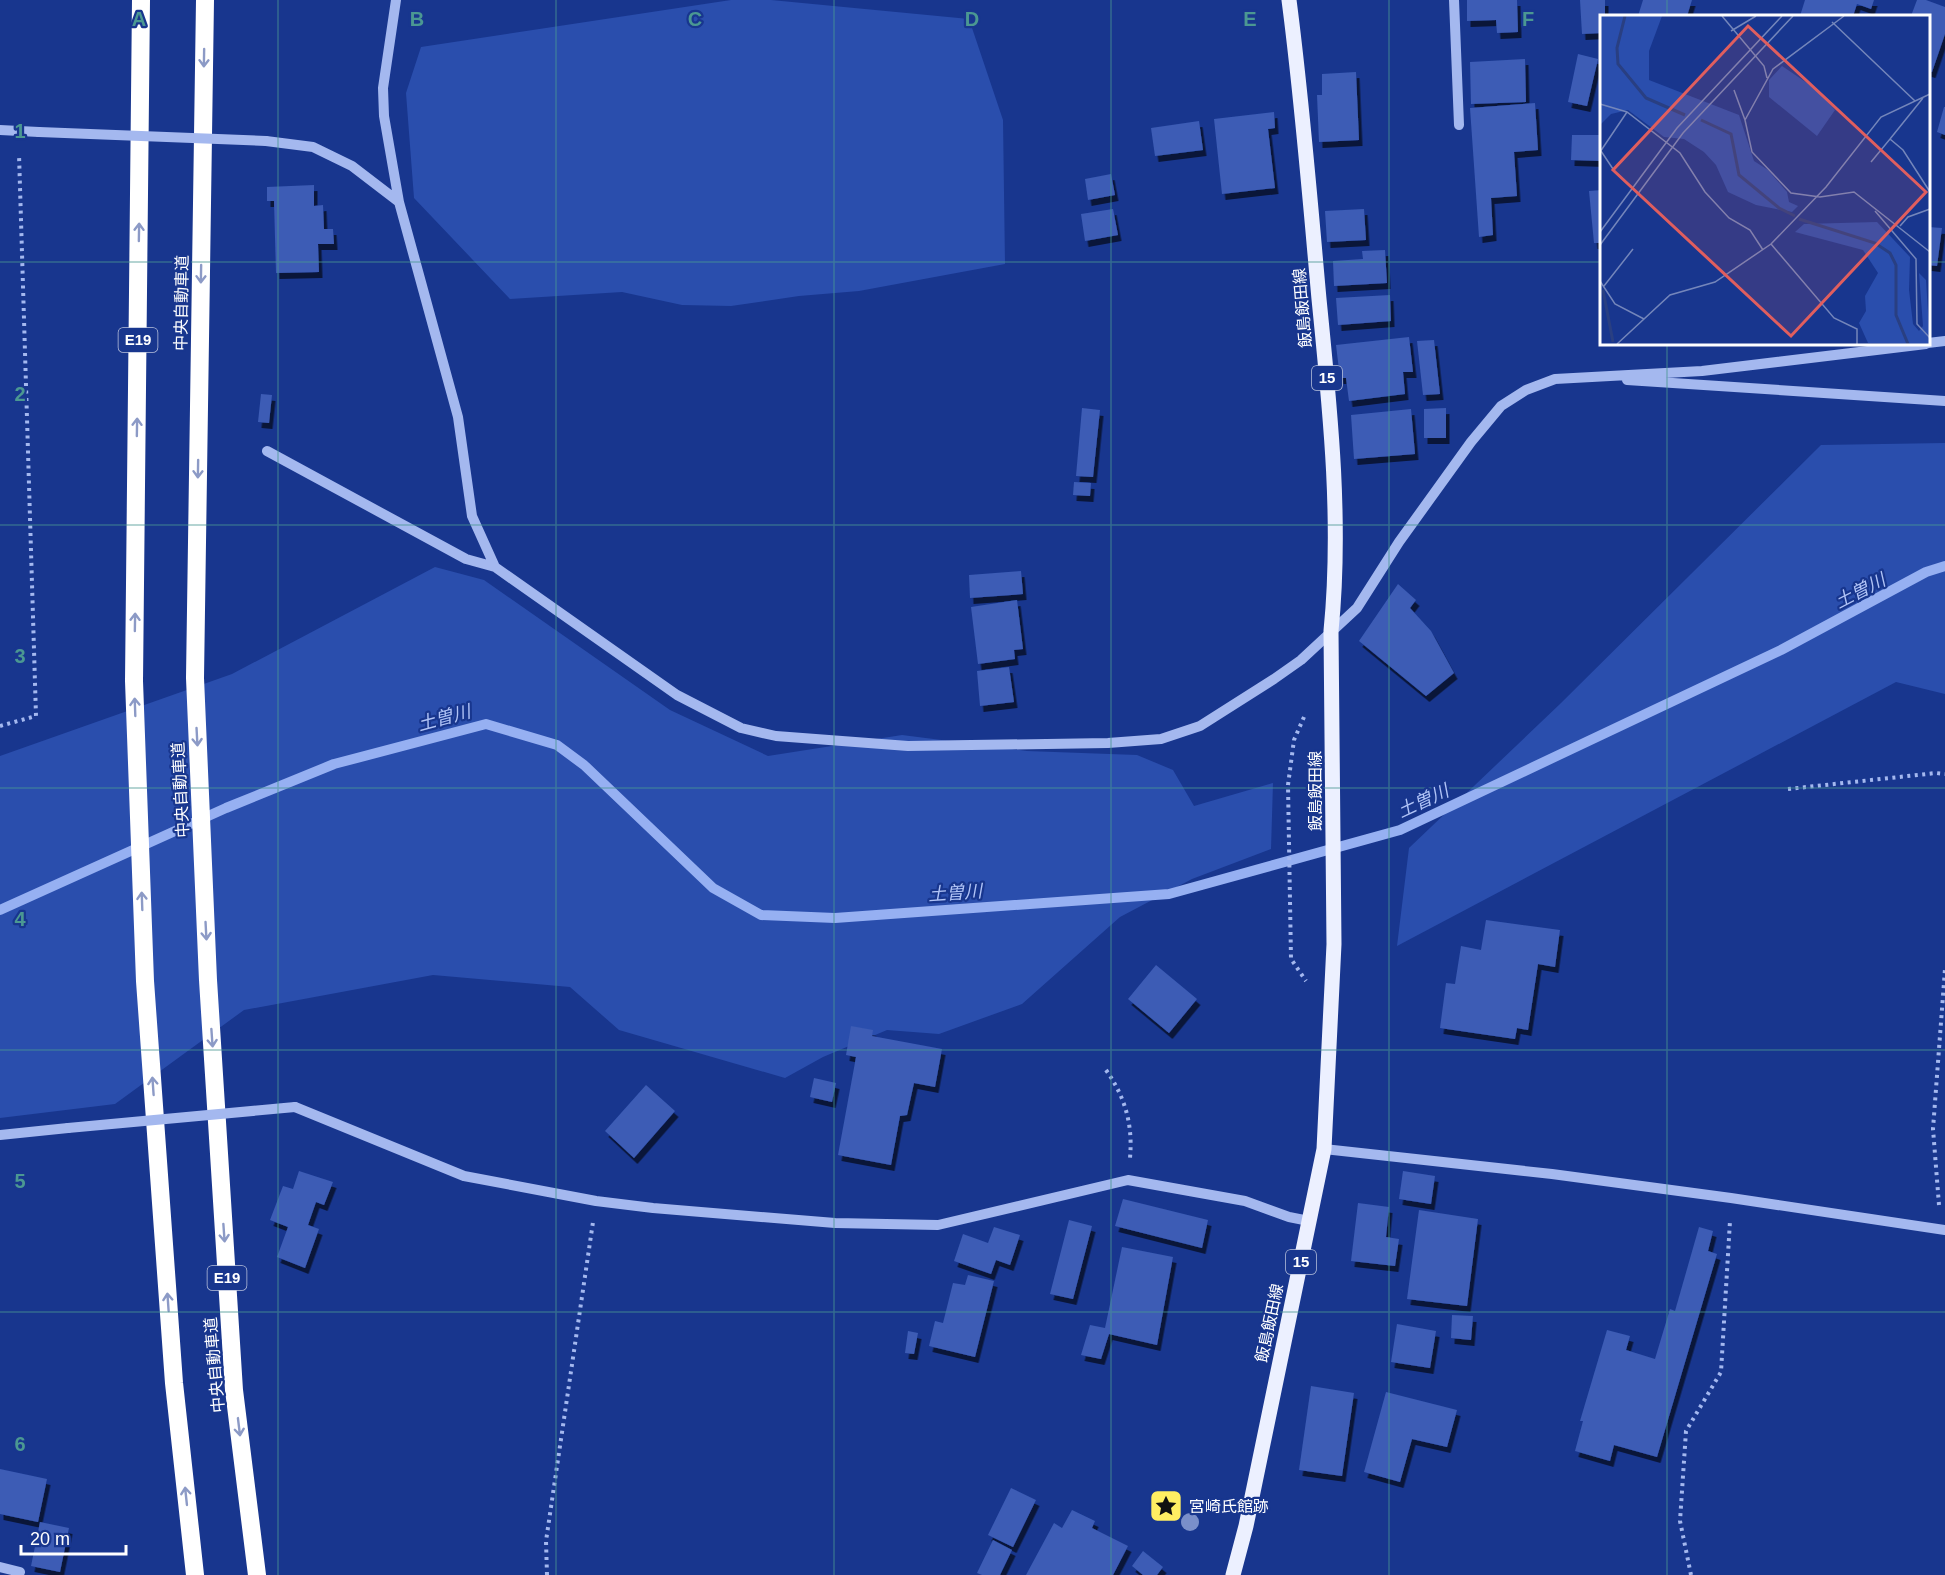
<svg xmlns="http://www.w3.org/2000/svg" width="1945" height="1575" viewBox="0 0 1945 1575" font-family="Arial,'Noto Sans JP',sans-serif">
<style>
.green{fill:#2a4ead}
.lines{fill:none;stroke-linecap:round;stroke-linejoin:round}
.stream{stroke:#96b0f2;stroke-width:10}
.building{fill:#3c5cb5;filter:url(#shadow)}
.path{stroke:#a4b8ef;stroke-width:4;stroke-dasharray:3 4.5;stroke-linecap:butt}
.minor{stroke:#a4b8ef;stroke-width:10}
.major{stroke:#ecf0ff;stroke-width:15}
.highway{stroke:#fff;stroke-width:18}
.minor-bridge{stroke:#a4b8ef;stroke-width:10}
.tree{fill:#7a8fca}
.oneway{stroke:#8c9ac6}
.grid{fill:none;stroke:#4b9892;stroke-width:1.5;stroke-opacity:0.55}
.labels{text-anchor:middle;stroke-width:4.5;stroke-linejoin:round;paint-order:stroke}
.shield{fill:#18368e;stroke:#bac3dd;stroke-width:1.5}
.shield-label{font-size:15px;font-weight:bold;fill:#fff}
.street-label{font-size:16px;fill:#fff;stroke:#18368e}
.poi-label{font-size:16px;fill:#fff;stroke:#18368e;text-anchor:start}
.water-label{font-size:18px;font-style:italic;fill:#b0c3f6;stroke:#18368e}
.inset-river{fill:none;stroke:#293f82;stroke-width:3}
.inset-road{fill:none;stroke:#7486bb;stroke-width:1.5}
.view{fill:#e05e5e;fill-opacity:0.15;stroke:#e05e5e;stroke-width:3}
.inset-edge{fill:none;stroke:#fff;stroke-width:3}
.grid-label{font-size:20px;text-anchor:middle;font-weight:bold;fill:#4b9892;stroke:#18368e;stroke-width:4.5;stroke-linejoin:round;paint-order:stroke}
</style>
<defs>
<filter id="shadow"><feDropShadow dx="3.5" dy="6" stdDeviation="0" flood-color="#0009"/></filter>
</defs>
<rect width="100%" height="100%" fill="#18368e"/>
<path class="green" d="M731 0H771L969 19 1003 120 1005 264 859 291 799 296 731 306 682 305 622 292 510 299 414 198 406 93 421 47Z
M1945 443V694L1896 682 1397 946 1409 848 1560 704 1821 445Z
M435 567 484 580 670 710 768 756 902 735 1027 751 1137 755 1173 770 1194 806 1273 783 1271 849 1192 879 1120 917 1022 1004 939 1034 887 1030 823 1057 785 1078 619 1030 570 987 433 975 244 1010 115 1104 0 1118V756L232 674Z"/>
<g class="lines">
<path class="stream" d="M0 910 226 808 334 764 486 724 557 745 584 765 713 888 761 915 835 918 1169 894 1400 830 1781 650 1926 572 1945 566"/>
</g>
<path class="building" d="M1467 0H1517L1518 32 1497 33 1496 20 1467 21Z
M1580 0H1605V16H1602V33L1582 34Z
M1643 0H1692L1687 16H1638Z
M1805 0H1874L1871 9 1857 4 1853 16H1800Z
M1917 0H1926L1945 7V34L1932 72 1928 71V16H1911Z
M1578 54 1598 59 1587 106 1568 102Z
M1525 59 1526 102 1471 104 1470 62Z
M1356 72 1359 140 1319 142 1317 95H1322V74Z
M1535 103 1538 150 1514 152 1517 196 1491 198 1493 235 1479 237 1470 108Z
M1944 107H1945V135L1937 132Z
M1274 112 1275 128 1268 129 1275 188 1222 194 1214 119Z
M1199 121 1203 150 1155 156 1151 128Z
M1572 135H1602V161L1571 160Z
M1111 174 1115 195 1088 200 1085 179Z
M314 185V206L323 205 324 229H333L334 244H318L319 272 276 273 274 201H267V187Z
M1602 190V243H1594L1589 191Z
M1113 209 1118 235 1085 241 1081 214Z
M1364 209 1366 240 1327 242 1325 211Z
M1928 227 1942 228 1937 266 1928 265Z
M1385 250 1387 283 1334 286 1333 261 1363 259 1362 251Z
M1390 295 1391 321 1338 325 1336 298Z
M1409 337 1413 372H1403L1405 394 1349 401 1346 378H1340L1336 345Z
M1434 340 1440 394 1423 395 1417 341Z
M261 394 272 395 269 423 258 422Z
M1082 408 1100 410 1093 477 1076 476Z
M1446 408V438H1424V409Z
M1411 409 1415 454 1354 459 1351 415Z
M1074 482 1091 483 1090 496 1073 495Z
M1021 571 1023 594 970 598 969 575Z
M1398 584 1416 600 1410 608 1431 631 1454 673 1426 696 1359 641Z
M1017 600 1023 649 1014 650 1015 659 978 664 971 607Z
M1009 667 1014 702 980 706 977 671Z
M1486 920 1560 930 1555 967 1538 964 1528 1030 1517 1028 1515 1039 1440 1028 1446 983 1455 984 1461 946 1481 950Z
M1156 965 1197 999 1169 1033 1128 999Z
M851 1026 873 1030 872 1036 942 1049 935 1087 914 1083 907 1115 900 1116 891 1165 838 1155 856 1057 846 1055Z
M814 1078 836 1083 832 1102 810 1097Z
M646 1085 675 1111 634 1158 605 1131Z
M299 1171 333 1182 324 1205 316 1202 308 1225 319 1229 305 1268 277 1257 288 1227 270 1220 283 1186 293 1189Z
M1403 1171 1435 1176 1431 1204 1399 1199Z
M1123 1199 1208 1220 1202 1248 1115 1226Z
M1358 1203 1389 1207 1386 1237 1399 1239 1395 1266 1351 1261Z
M1419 1210 1478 1219 1467 1306 1407 1299Z
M1069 1220 1092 1226 1073 1299 1050 1294Z
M994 1227 1020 1235 1010 1265 996 1260 991 1274 954 1261 963 1234 988 1243Z
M1699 1227 1713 1231 1708 1251 1717 1254 1657 1457 1614 1445 1610 1461 1575 1451 1583 1421H1580L1607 1330 1630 1336 1626 1350 1655 1359 1670 1309 1675 1311Z
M1122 1247 1173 1257 1157 1345 1109 1334 1101 1359 1081 1355 1090 1325 1105 1328Z
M968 1275 994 1281 975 1357 929 1346 935 1321 943 1323 953 1283 965 1285Z
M1452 1315 1473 1316 1471 1340 1451 1338Z
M1397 1324 1436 1331 1430 1368 1391 1362Z
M908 1331 918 1333 914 1354 905 1353Z
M1311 1386 1354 1393 1342 1476 1299 1470Z
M1386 1392 1457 1410 1447 1447 1412 1439 1400 1482 1364 1472Z
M0 1469 47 1479 38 1522 0 1514Z
M1011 1488 1036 1500 1013 1547 988 1535Z
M1072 1510 1095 1521 1092 1528 1128 1546 1113 1575H1026L1054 1523 1062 1528Z
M40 1522 69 1528 60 1572 31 1566Z
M993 1540 1012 1550 1000 1575H982L977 1573Z
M1143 1551 1163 1567 1157 1575H1143L1132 1566Z"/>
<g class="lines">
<path class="path" d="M1304 717 1294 740 1288 785 1291 959 1306 981
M0 726 36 716 19 154
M1788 789 1936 773 1945 774
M1106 1070C1125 1097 1133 1124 1130 1158
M1939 1205 1933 1129 1945 969
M547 1575 546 1541 593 1222
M1691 1575 1680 1521 1686 1431 1721 1372 1730 1221"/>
<path class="minor" d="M396 0 383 88 384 116 399 202 458 417 472 516 495 567 677 695 741 728 776 736 908 746 1108 743 1161 739 1200 726 1274 679 1301 660 1357 608 1399 542 1471 442 1501 406 1526 390 1555 379 1702 371 1926 344
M1454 0 1459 125
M0 130 39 132
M266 141 313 147 352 166 399 202
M1928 343 1945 341
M1627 380 1945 401
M267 451 466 559 495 567
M295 1107 464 1176 596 1201 653 1208 835 1223 938 1225 1128 1180 1245 1201 1289 1217 1309 1221
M0 1135 68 1128
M1324 1149 1552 1174 1731 1198 1945 1230
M0 1567 20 1572"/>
<path class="major" d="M1233 1575 1246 1526 1324 1149 1334 944 1331 631C1342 521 1330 409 1319 299 1310 199 1302 99 1289 0"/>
<path class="highway" d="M141 0 134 681 145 981 174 1383 195 1575
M205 0 195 678 208 980 234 1390 257 1575"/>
<path class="minor-bridge" d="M39 132 266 141
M68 1128 295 1107"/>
</g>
<circle class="tree" cx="1190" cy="1522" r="9"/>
<defs><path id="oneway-shaft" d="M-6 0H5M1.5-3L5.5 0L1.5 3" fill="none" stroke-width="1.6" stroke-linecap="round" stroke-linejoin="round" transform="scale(1.5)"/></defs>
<g class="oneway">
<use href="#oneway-shaft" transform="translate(204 58) rotate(91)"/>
<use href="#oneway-shaft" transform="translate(139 232) rotate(-89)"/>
<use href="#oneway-shaft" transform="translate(201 274) rotate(91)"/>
<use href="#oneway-shaft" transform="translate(137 427) rotate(-89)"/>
<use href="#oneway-shaft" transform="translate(198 469) rotate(91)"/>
<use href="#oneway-shaft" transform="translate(135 622) rotate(-89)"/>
<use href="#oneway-shaft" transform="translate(135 707) rotate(-92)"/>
<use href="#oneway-shaft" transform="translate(197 737) rotate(87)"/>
<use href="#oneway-shaft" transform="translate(142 901) rotate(-92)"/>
<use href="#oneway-shaft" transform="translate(206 931) rotate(87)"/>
<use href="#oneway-shaft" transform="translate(212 1038) rotate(86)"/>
<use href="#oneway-shaft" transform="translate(153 1086) rotate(-94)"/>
<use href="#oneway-shaft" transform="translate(224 1233) rotate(86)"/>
<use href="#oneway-shaft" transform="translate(168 1302) rotate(-94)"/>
<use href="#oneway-shaft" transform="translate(239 1427) rotate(83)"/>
<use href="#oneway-shaft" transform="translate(186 1496) rotate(-96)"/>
</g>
<path class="grid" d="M278 0V1575M556 0V1575M834 0V1575M1111 0V1575M1389 0V1575M1667 0V16M0 262H1602M1928 262H1945M1667 344V1575M0 525H1945M0 788H1945M0 1050H1945M0 1312H1945"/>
<defs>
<symbol id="sight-square" viewBox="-11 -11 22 22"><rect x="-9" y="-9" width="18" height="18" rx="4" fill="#ffee62" stroke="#18368e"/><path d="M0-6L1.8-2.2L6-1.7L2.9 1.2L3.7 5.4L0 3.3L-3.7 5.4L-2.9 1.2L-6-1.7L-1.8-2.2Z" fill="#111"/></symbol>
</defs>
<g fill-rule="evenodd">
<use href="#sight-square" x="1147" y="1487" width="38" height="38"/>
</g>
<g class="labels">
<g class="shield">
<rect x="118.5" y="328" width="39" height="24" rx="4.5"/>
<rect x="1312" y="366" width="30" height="24" rx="4.5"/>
<rect x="1286" y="1250" width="30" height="24" rx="4.5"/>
<rect x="207.5" y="1266" width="39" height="24" rx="4.5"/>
</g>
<g class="shield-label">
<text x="138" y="345">E19</text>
<text x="1327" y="383">15</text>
<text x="1301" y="1267">15</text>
<text x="227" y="1283">E19</text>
</g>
<g class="street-label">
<text transform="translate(181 303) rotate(-89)" y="6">中央自動車道</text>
<text transform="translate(1302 308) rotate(-95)" y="6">飯島飯田線</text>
<text transform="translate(180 790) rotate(-93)" y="6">中央自動車道</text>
<text transform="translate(1315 791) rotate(-90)" y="6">飯島飯田線</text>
<text transform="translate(1269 1323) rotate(-78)" y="6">飯島飯田線</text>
<text transform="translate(214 1365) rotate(-95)" y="6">中央自動車道</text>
</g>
<g class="poi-label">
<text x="1189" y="1512">宮崎氏館跡</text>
</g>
<g class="water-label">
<text transform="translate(1860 591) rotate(-27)" y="6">土曽川</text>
<text transform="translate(444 718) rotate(-15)" y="6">土曽川</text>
<text transform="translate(1423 801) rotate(-25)" y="6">土曽川</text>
<text transform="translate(955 893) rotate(-4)" y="6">土曽川</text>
</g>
</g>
<g transform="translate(1600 15)">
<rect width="330" height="330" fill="#18368e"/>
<path d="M0 1H62L49 36V65L139 100 154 146 168 155 187 177 189 187 198 191 192 197 156 190 128 177 116 150 104 137 84 124 64 122 28 95 11 99 0 110ZM182 51 216 74 235 95 217 121 169 82V65ZM277 207 310 242 309 275 313 309 319 316 323 311 319 258 326 265 330 329 268 328 259 308 266 296 265 281 278 258 263 235 195 217 204 209Z" fill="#2a4ead"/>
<path class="inset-river" d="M25 1 17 33 18 49 46 83 85 100M101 105 131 119 139 160 179 193 195 201M199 204 275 228 290 238 296 250V300L308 329M3 275 13 327"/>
<path class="inset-road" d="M122 1 164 51 167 63M244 1 173 54 145 105 152 137 191 178 220 182 254 177 330 237M232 7 315 86M131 16 156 1M134 75 145 105M0 89 27 97 80 138 105 177 129 203 150 215 163 235M290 124 323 83M1 136 15 157M0 137 27 97M271 147 290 124 303 135 330 177M275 196 316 244 317 309 330 323M300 211 308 202 330 194M0 217 77 113 182 1M171 229 234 303 257 314V329M0 230 83 118 193 1M0 266 15 289 44 304M4 271 33 234M17 329 70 280 115 267 171 229 226 172 281 102 330 79"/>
<path class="view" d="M148 11 326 177 191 321 13 155Z"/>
<rect width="330" height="330" class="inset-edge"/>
</g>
<g class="grid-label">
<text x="139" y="26">A</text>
<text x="417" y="26">B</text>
<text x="695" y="26">C</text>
<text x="972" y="26">D</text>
<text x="1250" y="26">E</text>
<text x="1528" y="26">F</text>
<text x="20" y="138">1</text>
<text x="20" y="401">2</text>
<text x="20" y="663">3</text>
<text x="20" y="926">4</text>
<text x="20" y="1188">5</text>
<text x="20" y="1451">6</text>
</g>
<path d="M21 1545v9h105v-9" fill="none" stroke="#ffffff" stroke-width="3"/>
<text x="30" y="1545" font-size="18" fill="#ffffff" stroke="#18368e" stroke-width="4.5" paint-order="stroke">20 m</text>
</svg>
